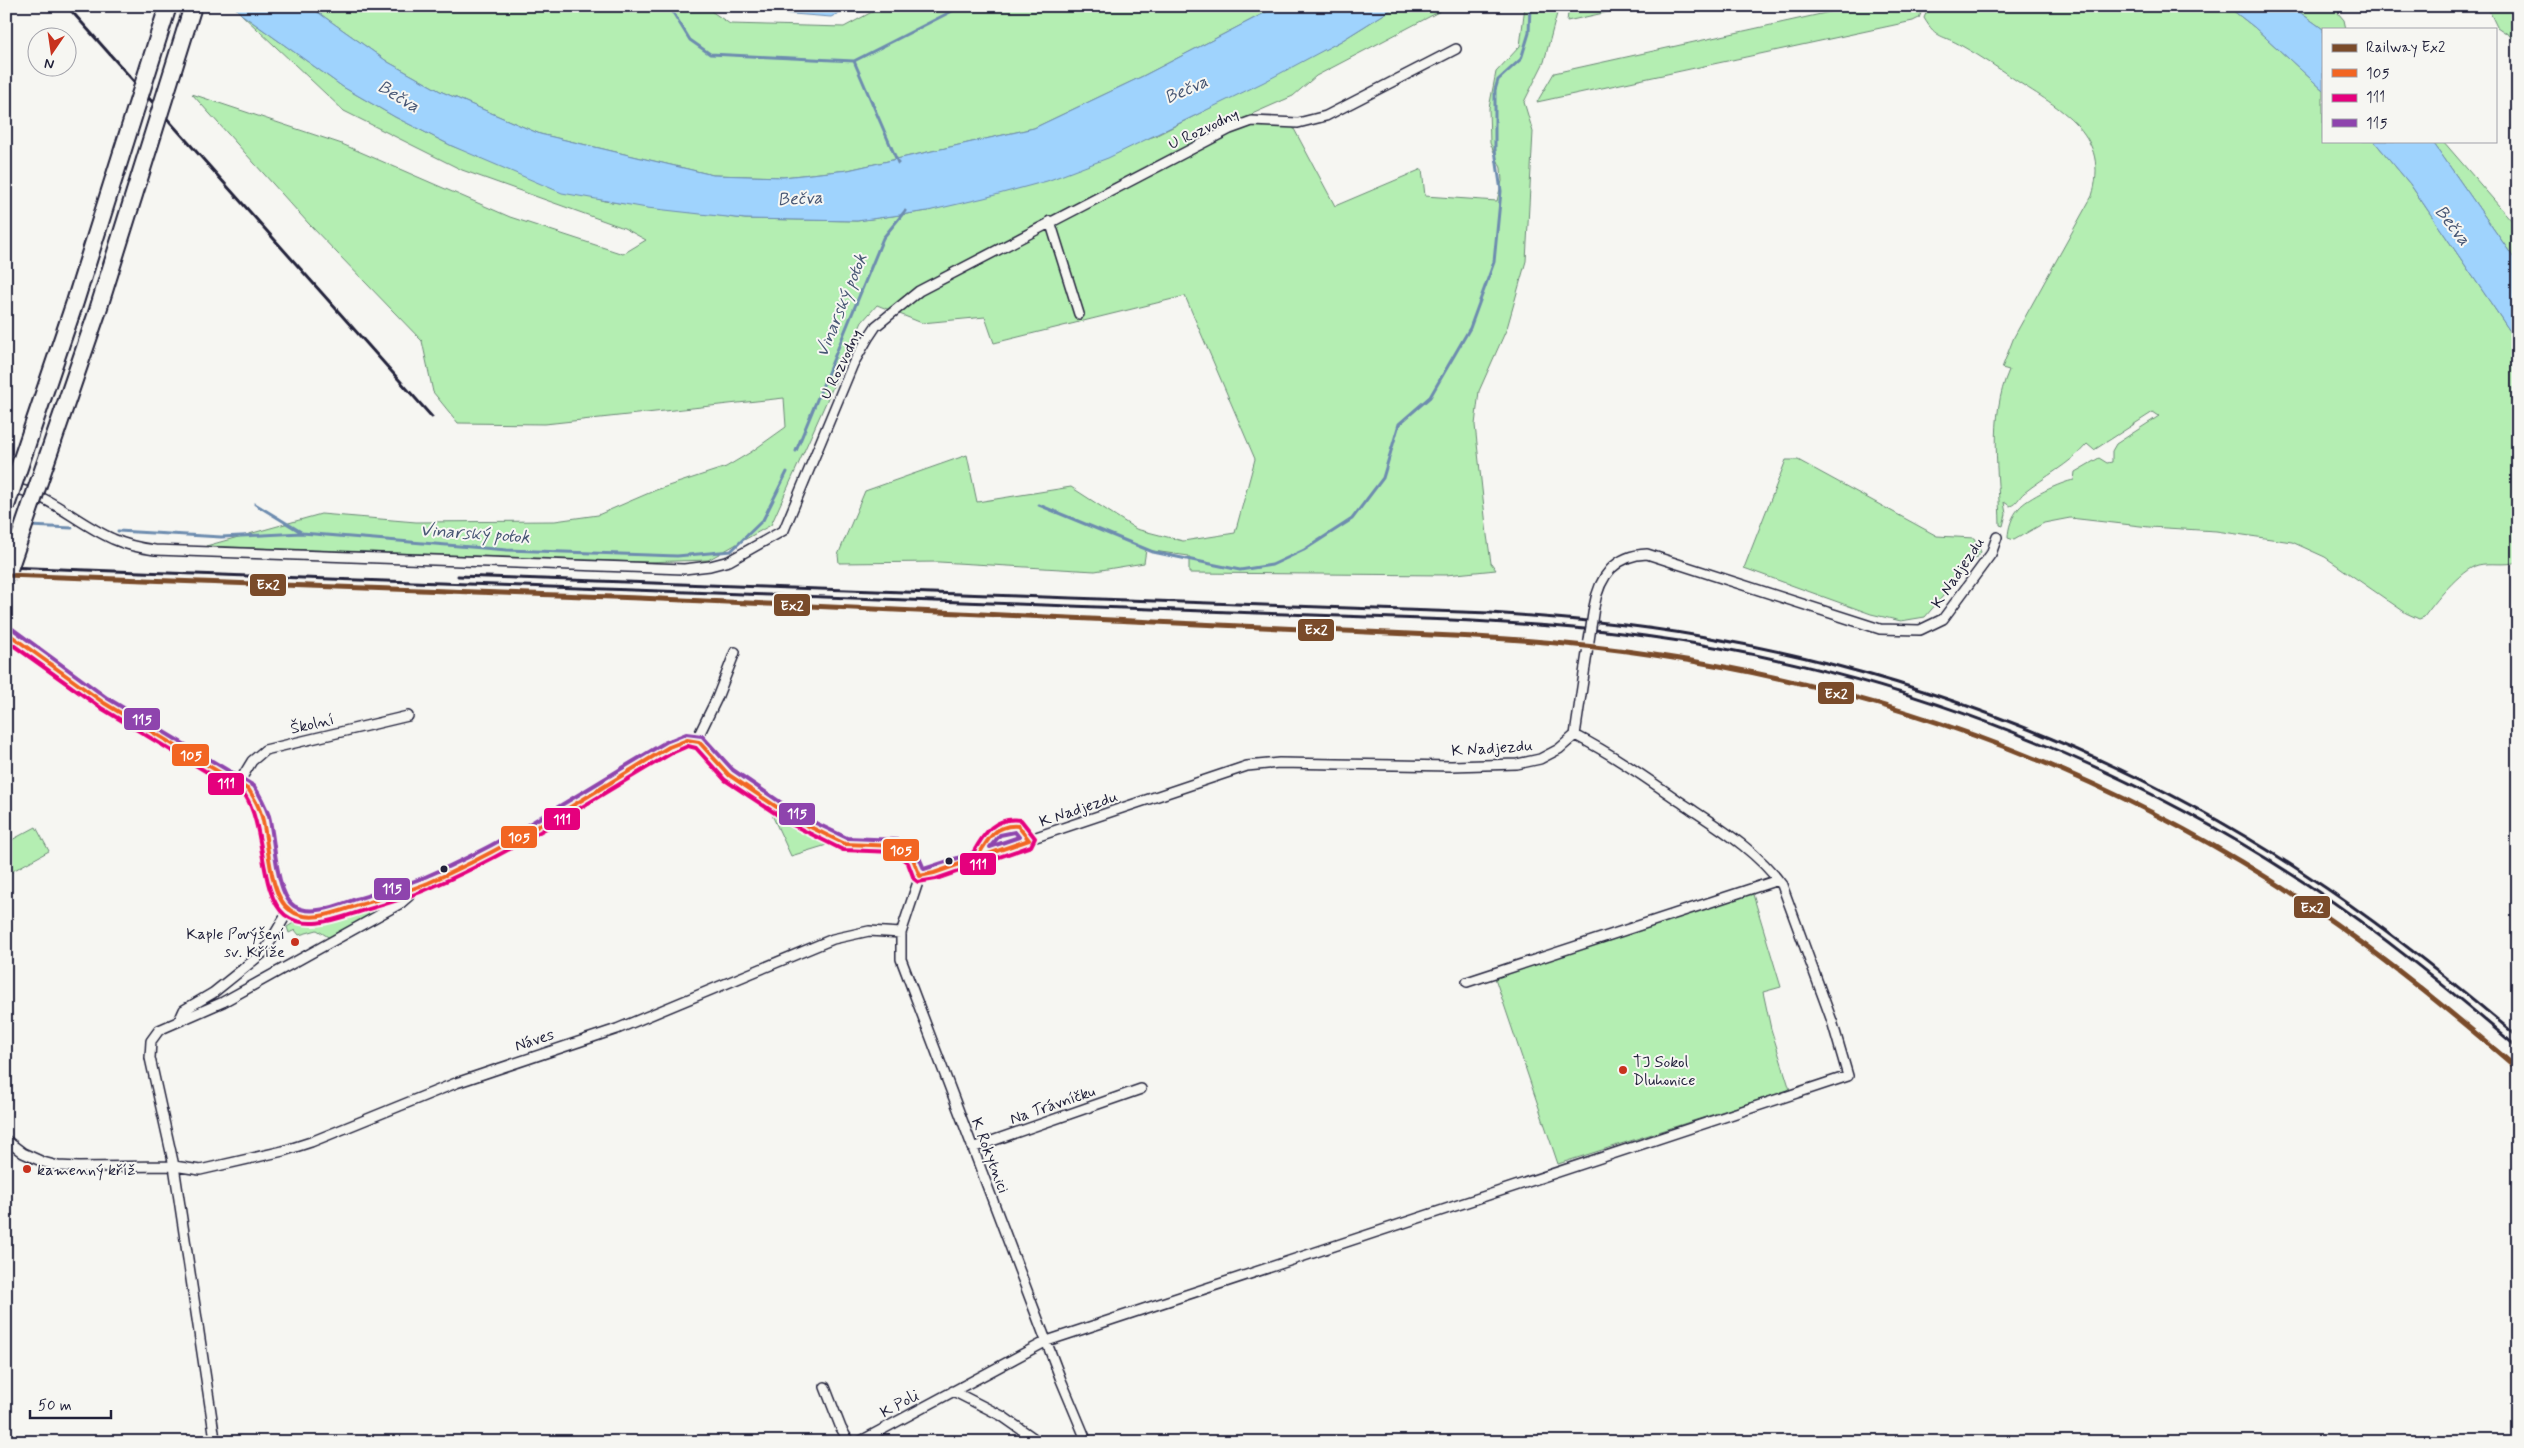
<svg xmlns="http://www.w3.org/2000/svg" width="2524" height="1448" viewBox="0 0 2524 1448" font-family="Mynerve,sans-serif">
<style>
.green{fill:#b4eeb2;stroke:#6b8876}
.water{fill:#9fd3fd;stroke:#6d8caf}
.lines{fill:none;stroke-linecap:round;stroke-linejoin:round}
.stream{stroke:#6d8caf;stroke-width:3}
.street-casing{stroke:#22223b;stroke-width:12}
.secondary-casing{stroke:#22223b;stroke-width:16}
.street{stroke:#f6f6f2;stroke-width:9}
.secondary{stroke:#f6f6f2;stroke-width:12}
.rail{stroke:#22223b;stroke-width:3}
.street-bridge-casing{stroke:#22223b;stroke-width:12;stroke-linecap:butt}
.highway-bridge-casing{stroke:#22223b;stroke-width:20;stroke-linecap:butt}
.street-bridge{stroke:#f6f6f2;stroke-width:9}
.highway-bridge{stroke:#f6f6f2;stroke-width:16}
.bus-1-casing{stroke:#f6f6f2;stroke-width:8}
.bus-2-casing{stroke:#f6f6f2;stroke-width:8}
.bus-3-casing{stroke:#f6f6f2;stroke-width:8}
.bus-1{stroke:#f26522;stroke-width:4}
.bus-2{stroke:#e5007d;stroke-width:4}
.bus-3{stroke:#8e44ad;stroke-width:4}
.rail-1-casing{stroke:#f6f6f2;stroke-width:9}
.rail-1{stroke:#7a4b2a;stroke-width:5}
.bus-dot{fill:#22223b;stroke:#f6f6f2;stroke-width:2}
.poi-dot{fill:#c8321e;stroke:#f6f6f2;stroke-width:2}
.labels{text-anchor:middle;stroke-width:4;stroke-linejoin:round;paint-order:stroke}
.street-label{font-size:16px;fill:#22223b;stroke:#f6f6f2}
.poi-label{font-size:16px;fill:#22223b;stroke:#f6f6f2;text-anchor:start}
.water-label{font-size:18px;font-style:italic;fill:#485775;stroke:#f6f6f2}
.line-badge{stroke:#f6f6f2;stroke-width:2}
.badge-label{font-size:14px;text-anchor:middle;font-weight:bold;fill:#fff}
</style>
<rect width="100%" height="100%" fill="#f6f6f2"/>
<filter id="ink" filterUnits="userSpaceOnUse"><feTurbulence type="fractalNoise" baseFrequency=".02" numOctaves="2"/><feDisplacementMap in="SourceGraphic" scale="10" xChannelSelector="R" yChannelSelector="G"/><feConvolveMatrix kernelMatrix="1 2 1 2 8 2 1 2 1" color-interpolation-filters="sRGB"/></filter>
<g filter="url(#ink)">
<path class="green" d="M309 6H707L711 11 730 24 844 27 883 6H1278L1143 76 1034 128 848 170 783 177 713 175 540 134 440 91 388 62Z
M1397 6H1450L1316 76 1293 96 1252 114 1263 126 1293 127 1335 206 1422 169 1425 196 1497 201 1502 181 1501 168 1490 143 1489 108 1496 72 1520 46 1525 6H1559L1544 62 1524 102 1533 132 1526 261 1507 328 1479 391 1475 425 1487 535 1491 563 1496 570 1446 575 1189 573V556L1146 550 1144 563 1095 571 939 562 839 563 838 555 865 491 967 455 977 502 1071 487 1136 529 1183 541 1235 533 1255 459 1185 296 994 343 985 317 922 323 877 305 862 322 771 525 708 560 644 562 206 546 321 514 416 522 555 521 598 515 656 490 726 467 751 452 786 427 784 398 545 424 458 423 433 392 422 341 309 224 192 94 342 144 510 217 623 254 646 240 624 228 462 170 344 111 241 14 343 87 395 117 452 146 604 201 745 219 857 221 928 211 1155 136 1341 41Z
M1569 6H1636L1567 21Z
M1857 6H1924L1919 18 1913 21 1537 102 1554 73Z
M1929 6H2227L2254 27 2323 90V141H2374L2410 184 2518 343V562C2505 566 2491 562 2478 565 2460 570 2435 602 2424 617L2419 619 2406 613 2325 557 2292 542 2216 531 2149 527 2070 518 2044 523 2014 540 2008 538C2008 528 2012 516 2019 508 2027 498 2061 482 2074 480L2075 472 2099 458 2107 463 2112 462V451L2116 444 2159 416 2153 412 2094 450 2087 444C2069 465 2045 476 2024 493 2019 497 2017 504 2010 506L2004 502 2006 514 2003 526 2000 525C1999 473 1988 418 2009 370L2002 368 2014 337 2092 196C2110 136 2064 111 2020 83 2001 70 1982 57 1962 46 1942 34 1937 40 1924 18Z
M2291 6H2332L2344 20 2346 29H2323Z
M2487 6H2518V41L2497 27Z
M2432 141H2443L2518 228V264Z
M1786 460H1798L1937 536 1974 538 1981 552 1925 617 1901 621 1871 614 1744 568Z
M772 815H775L792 826 830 844 791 856Z
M36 827 49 851 9 873 6 869V843Z
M1752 891 1781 987 1763 992 1771 1029 1790 1090 1558 1164 1494 975Z
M399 897 400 900 330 938 317 930 299 935 295 930 289 933 287 927 295 922Z"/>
<path class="water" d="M234 6H309L388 62 440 91 540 134 713 175 783 177 848 170 1034 128 1143 76 1278 6H1397L1341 41 1264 82 1108 158 1047 181 984 198 928 211 857 221 745 219 647 208 562 193 452 146 395 117 343 87 241 14Z
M769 6H852L831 17 780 13Z
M2227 6H2291L2323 29V90L2254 27Z
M2374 141H2432L2518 264V343L2410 184Z"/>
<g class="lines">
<path class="stream" d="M669 6 690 40 710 54 854 61 898 163
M854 61 962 6
M796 451 883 238 905 211
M255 504 301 532
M1039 505 1153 552 1240 570 1272 565 1304 550 1352 519 1383 478 1399 424 1430 397 1470 328 1494 262 1501 191 1495 150V90L1498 80 1521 59 1529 33 1530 6
M6 524 18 525
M29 526 72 528
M118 531 221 537 302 533 507 550 677 556 731 551 763 520 787 472"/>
<defs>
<path id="street" d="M1050 221 1079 314
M9 487C50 494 76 523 113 539 126 545 140 548 155 550L684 569 710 566 729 561 784 530 853 364 868 338 876 326 919 291 1230 129 1252 121 1298 123 1326 116 1456 49
M1594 607C1599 577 1615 555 1647 554L1880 629 1920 630 1943 619 1991 554 1997 537
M696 741 717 698 735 652
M238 784 252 761 265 750 408 716
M977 858C988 839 993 822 1018 826L1029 840
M1467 982 1778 880
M179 1021 184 1010 213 993 264 952 289 910
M6 1140 23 1153 43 1162 58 1166 79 1167 174 1166 200 1170 283 1151 311 1142 456 1083 617 1029 833 939 869 931 901 933
M972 1148 1141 1089
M825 1387 841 1428 849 1442
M953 1391 1002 1416 1039 1442
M215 1439 174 1166 150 1058 151 1041 159 1030 223 1002 401 903 409 896 413 888
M859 1442 1047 1341 1848 1076 1832 1021 1782 885C1757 851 1721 829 1685 805 1649 780 1614 755 1575 735
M1087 1442 1061 1380 901 959V933L920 876 1247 766 1279 763 1452 766 1517 764 1540 759 1559 749 1575 735 1585 667"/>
<path id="secondary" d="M6 632 104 703 249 790C274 816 265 893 289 910 309 924 339 911 359 905 382 898 405 892 427 883 512 847 589 793 669 747L692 740 702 745 735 780 796 820 845 844 896 846 913 859 920 876"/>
</defs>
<use href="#street" class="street-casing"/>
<use href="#secondary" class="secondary-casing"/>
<use href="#street" class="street"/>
<use href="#secondary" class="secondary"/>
<path class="rail" d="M67 6 432 417
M6 567 1451 620C1516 623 1581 627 1645 636 1881 668 2109 754 2308 885 2382 934 2450 990 2518 1048
M458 576 1490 613C1562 618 1634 624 1705 637 1918 674 2125 755 2305 874 2380 923 2450 979 2518 1037"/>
<defs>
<path id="street-bridge" d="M1585 667 1594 607"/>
<path id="highway-bridge" d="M6 506 75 302 168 6
M6 578 98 310 193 6"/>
</defs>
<use href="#street-bridge" class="street-bridge-casing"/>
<use href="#highway-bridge" class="highway-bridge-casing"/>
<use href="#street-bridge" class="street-bridge"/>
<use href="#highway-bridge" class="highway-bridge"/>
<defs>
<path id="bus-1" d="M6 632 104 703 249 790C255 799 259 807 262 817 269 841 268 895 290 910 309 925 339 911 359 905 382 898 406 892 428 883 513 846 590 794 669 747L687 740 699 742 729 775 796 820 845 844 896 846 913 859 920 876 934 873 1029 840 1018 826C995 824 987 840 977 858"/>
<path id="bus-2" d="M6 640 101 708 245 795C266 827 259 894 285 915 307 932 339 918 362 911 385 904 408 898 430 888 515 852 592 799 672 753L688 746 696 748 725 780 793 825 843 850 894 852 908 863 914 879 918 882 936 879 1031 846 1035 838 1021 820C995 816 984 833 973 853"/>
<path id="bus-3" d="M10 627 107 698 254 786C260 795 265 805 269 816 275 838 275 893 294 906 311 917 339 905 356 899 379 892 403 886 425 877 510 841 587 788 666 742L686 734 702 736 733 770 799 815 847 838 899 840 918 855 924 869 973 853
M1015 832 1019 837 990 847 1000 835Z"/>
</defs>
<use href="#bus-1" class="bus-1-casing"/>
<use href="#bus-2" class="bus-2-casing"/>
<use href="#bus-3" class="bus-3-casing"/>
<use href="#bus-1" class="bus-1"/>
<use href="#bus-2" class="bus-2"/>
<use href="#bus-3" class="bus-3"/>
<defs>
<path id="rail-1" d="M6 575 639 598 1475 637C1760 652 2026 727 2269 879 2358 935 2438 1001 2518 1069"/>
</defs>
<use href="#rail-1" class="rail-1-casing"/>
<use href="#rail-1" class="rail-1"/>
</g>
</g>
<g class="bus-dot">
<circle cx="949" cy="861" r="4.5"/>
<circle cx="444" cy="869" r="4.5"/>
</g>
<g class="poi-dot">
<circle cx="295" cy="942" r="5"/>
<circle cx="1623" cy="1070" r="5"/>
<circle cx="27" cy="1169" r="5"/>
</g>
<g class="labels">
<g class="street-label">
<text transform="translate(1203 128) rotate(-25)" y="6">U Rozvodny</text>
<text transform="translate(840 364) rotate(-64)" y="6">U Rozvodny</text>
<text transform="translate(1957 572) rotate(-56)" y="6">K Nadjezdu</text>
<text transform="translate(312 723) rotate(-13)" y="6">Školní</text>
<text transform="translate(1492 747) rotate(-4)" y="6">K Nadjezdu</text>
<text transform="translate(1078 808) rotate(-19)" y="6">K Nadjezdu</text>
<text transform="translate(534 1039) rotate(-18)" y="6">Náves</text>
<text transform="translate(1052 1104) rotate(-19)" y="6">Na Trávníčku</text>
<text transform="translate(991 1155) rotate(69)" y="6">K Rokytnici</text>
<text transform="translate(899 1403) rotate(-28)" y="6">K Poli</text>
</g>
<g class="poi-label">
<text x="285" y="939" text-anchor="end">Kaple Povýšení<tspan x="285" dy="18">sv. Kříže</tspan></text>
<text x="1633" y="1067">TJ Sokol<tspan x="1633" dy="18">Dluhonice</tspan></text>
<text x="37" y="1175">kamenný kříž</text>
</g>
<g class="water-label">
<text transform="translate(1186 89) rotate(-24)" y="6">Bečva</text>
<text transform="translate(399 96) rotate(31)" y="6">Bečva</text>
<text transform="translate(800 198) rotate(-3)" y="6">Bečva</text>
<text transform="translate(2453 225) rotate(52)" y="6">Bečva</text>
<text transform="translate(841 305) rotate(-68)" y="6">Vinarský potok</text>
<text transform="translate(475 533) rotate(4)" y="6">Vinarský potok</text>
</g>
</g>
<g class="line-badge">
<rect x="249" y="573" width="38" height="24" rx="5" fill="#7a4b2a"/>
<rect x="773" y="593" width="38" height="24" rx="5" fill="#7a4b2a"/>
<rect x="1297" y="618" width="38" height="24" rx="5" fill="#7a4b2a"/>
<rect x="1817" y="681" width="38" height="24" rx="5" fill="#7a4b2a"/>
<rect x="123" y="707" width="38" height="24" rx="5" fill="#8e44ad"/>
<rect x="171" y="743" width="39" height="24" rx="5" fill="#f26522"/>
<rect x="207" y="772" width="38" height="24" rx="5" fill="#e5007d"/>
<rect x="778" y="802" width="38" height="24" rx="5" fill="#8e44ad"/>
<rect x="543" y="807" width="38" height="24" rx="5" fill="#e5007d"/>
<rect x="500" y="825" width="38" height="24" rx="5" fill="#f26522"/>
<rect x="882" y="838" width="38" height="24" rx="5" fill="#f26522"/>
<rect x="959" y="852" width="38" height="24" rx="5" fill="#e5007d"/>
<rect x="373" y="877" width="38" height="24" rx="5" fill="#8e44ad"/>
<rect x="2293" y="895" width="38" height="24" rx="5" fill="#7a4b2a"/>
</g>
<g class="badge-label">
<text x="268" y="589">Ex2</text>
<text x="792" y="610">Ex2</text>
<text x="1316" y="634">Ex2</text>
<text x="1836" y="698">Ex2</text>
<text x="142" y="724">115</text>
<text x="191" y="760">105</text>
<text x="226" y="788">111</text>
<text x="797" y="818">115</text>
<text x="562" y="824">111</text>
<text x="519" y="842">105</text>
<text x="901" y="855">105</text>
<text x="978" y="869">111</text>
<text x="392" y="893">115</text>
<text x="2312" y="912">Ex2</text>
</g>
<rect width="2524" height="1448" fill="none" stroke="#f6f6f2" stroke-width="25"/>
<rect x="12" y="12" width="2499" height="1423" fill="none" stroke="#22223b" stroke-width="2" filter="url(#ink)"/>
<rect x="2322" y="28" width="175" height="115" fill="#f6f6f2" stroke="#a1a1a9"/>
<rect x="2332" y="44" width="25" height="8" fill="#7a4b2a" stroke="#a1a1a9"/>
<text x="2366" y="52" font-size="15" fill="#22223b">Railway Ex2</text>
<rect x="2332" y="69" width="25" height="8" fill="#f26522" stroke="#a1a1a9"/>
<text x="2366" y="78" font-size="15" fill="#22223b">105</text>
<rect x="2332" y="94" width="25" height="8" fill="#e5007d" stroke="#a1a1a9"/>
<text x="2366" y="102" font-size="15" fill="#22223b">111</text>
<rect x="2332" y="119" width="25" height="8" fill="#8e44ad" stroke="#a1a1a9"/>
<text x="2366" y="128" font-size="15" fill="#22223b">115</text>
<g transform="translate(52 52) rotate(193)"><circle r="24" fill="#f6f6f2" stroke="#a1a1a9"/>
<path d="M0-4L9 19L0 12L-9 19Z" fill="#c8321e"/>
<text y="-8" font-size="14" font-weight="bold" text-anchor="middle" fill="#22223b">N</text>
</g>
<path d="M30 1410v8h81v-8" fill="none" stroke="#22223b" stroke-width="2.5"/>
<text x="38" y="1410" font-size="15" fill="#22223b" stroke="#f6f6f2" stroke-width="4" paint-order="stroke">50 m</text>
</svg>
